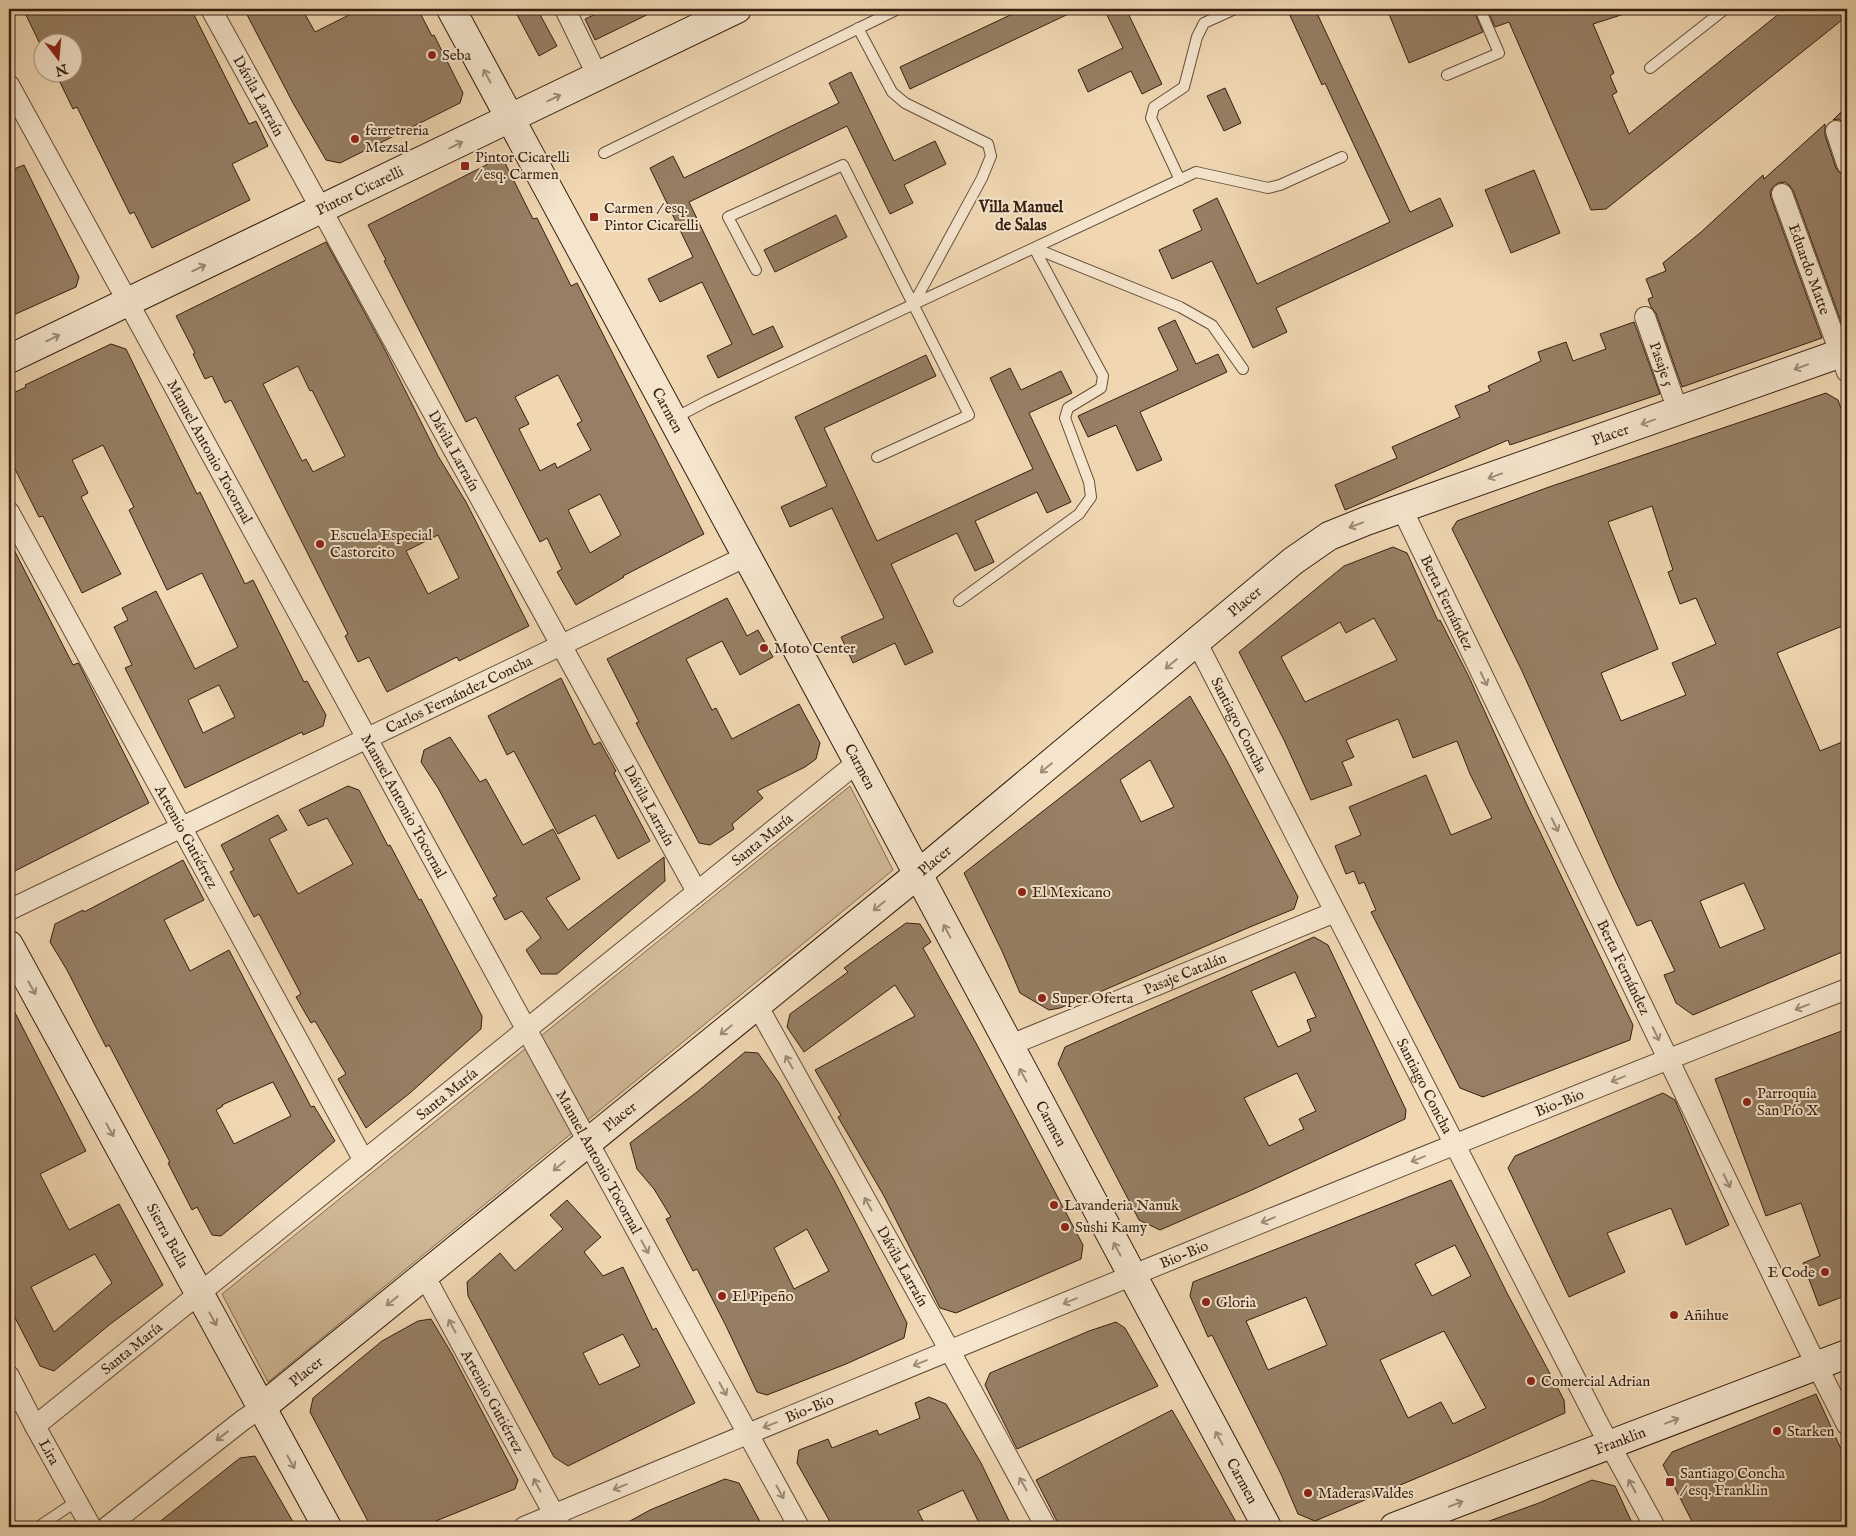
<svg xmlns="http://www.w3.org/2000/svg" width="1856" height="1536" viewBox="0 0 1856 1536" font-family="'IM FELL English',serif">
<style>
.green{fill:#d0b896;stroke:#826c53}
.building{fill:#967f64;stroke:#351f10;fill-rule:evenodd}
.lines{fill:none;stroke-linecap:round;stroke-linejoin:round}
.lane-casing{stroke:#644d38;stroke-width:12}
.street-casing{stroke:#644d38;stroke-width:22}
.secondary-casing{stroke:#351f10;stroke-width:30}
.lane{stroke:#f5e5cd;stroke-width:10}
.street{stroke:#f5e5cd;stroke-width:20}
.secondary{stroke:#f5e5cd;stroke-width:28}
.oneway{stroke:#9f8c78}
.poi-dot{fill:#8f2418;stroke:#f5e5cd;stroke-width:2}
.labels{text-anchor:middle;stroke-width:4;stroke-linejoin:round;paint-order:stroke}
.poi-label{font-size:15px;fill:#351f10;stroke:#f5e5cd;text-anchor:start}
.street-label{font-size:15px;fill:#351f10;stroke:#f5e5cd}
.neighbourhood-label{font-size:16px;font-weight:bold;fill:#351f10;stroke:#f5e5cd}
</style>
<rect width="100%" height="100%" fill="#f0d7b2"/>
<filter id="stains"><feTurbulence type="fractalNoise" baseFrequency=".004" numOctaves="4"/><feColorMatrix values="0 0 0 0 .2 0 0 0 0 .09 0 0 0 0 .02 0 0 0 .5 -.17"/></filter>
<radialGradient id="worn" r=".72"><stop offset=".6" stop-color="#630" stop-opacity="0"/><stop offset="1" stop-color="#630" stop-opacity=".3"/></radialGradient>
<path class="green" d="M850 786 893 870 268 1382 222 1294Z"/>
<path class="building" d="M23 9H191L249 124 256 121 268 146 232 164 250 200 152 248 134 212 130 214 77 107 73 109 55 72H72V42H42V48Z
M244 9H302L315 32 361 9H418L432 36 434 35 463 93 460 103 340 163 326 160 293 103Z
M514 9H537L557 46 539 56Z
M607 9H659L595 40 585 19Z
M1023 9H1079L910 89 900 67Z
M1104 9H1126L1162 84 1142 94 1131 71 1088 92 1078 70 1123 48Z
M1287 9H1315L1410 212 1440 198 1453 226 1276 308 1287 332 1253 348 1212 261 1172 279 1159 250 1202 230 1193 210 1217 198 1257 284 1390 222 1325 83 1322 85Z
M1387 9H1473L1483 32 1409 63Z
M1487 9H1627V13L1593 24 1614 73 1610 76 1617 92 1612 95 1629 134 1785 9H1847V16L1606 209 1591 210 1509 22 1495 27Z
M851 72 894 161 935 141 946 164 904 185 913 203 890 214 847 126 689 202 753 335 773 326 783 347 718 378 707 356 732 344 702 282 660 302 648 279 693 257 650 168 673 156 684 178 839 103 829 83Z
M1225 88 1241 123 1224 131 1207 96Z
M1847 106V127L1843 122 1838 119 1833 120Z
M1825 124V135L1836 168 1840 173 1847 176V330H1844L1793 190 1789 185 1785 182 1778 183 1773 187 1770 192 1771 198 1822 338 1682 387 1656 313 1651 307 1648 299 1653 297 1646 279 1666 271 1663 263 1700 233 1763 175 1764 179Z
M502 157 533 219 537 218 571 286 577 283 704 534 623 576 624 577 576 605 557 572 562 569 547 538 540 542 476 417 466 422 384 261 386 260 368 225ZM558 375 582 421 577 424 591 450 557 468 555 463 540 471 519 429 529 424 515 397ZM600 494 621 535 590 553 568 510Z
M24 165 79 277 76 287 9 317V171Z
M1534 170 1560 233 1511 253 1485 190Z
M836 215 847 237 775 272 764 250Z
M326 242 385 350 438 456 466 502 529 626 459 661 457 657 387 692 369 657 358 662 345 636 348 634 231 400 225 403 212 376 205 379 193 354 195 353 176 316ZM298 366 310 391 312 390 345 456 313 472 306 459 302 461 263 384ZM438 535 459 578 428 594 406 551Z
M1175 320 1196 364 1218 354 1227 372 1140 412 1162 460 1137 471 1116 425 1088 437 1078 416 1178 370 1158 328Z
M1634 322 1660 394 1510 445 1508 440 1345 510 1335 485 1397 458 1392 447 1460 417 1455 406 1490 391 1488 386 1541 361 1538 352 1566 342 1573 361 1606 349 1600 334Z
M111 344 126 349 197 494 200 492 245 584 253 580 304 682 307 681 326 715 323 726 303 735 302 732 185 788 125 668 132 665 114 627 128 620 122 608 156 591 195 669 238 647 202 573 167 590 129 510 134 507 103 445 72 460 88 493 81 497 121 574 82 593 43 516 39 517 9 457V395L26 387 25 385ZM219 685 235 717 203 733 188 700Z
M926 355 936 376 824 428 877 541 1033 469 990 378 1010 368 1021 390 1061 371 1072 393 1029 413 1071 502 1047 513 1037 492 975 521 994 562 975 571 957 533 891 564 933 652 905 665 895 643 853 663 841 637 884 618 832 508 790 527 781 507 827 486 795 417Z
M1826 393 1838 400 1847 425V624L1777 653 1820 751 1847 740V950L1693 1015 1676 1003 1664 975 1675 971 1651 920 1637 926 1616 882 1522 671 1452 529 1457 521 1549 487ZM1652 506 1673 570 1668 572 1680 604 1696 598 1716 644 1672 663 1686 695 1621 721 1601 673 1658 649 1608 522ZM1744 883 1765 929 1720 948 1700 901Z
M9 540 73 665 78 663 79 664 149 803 9 874Z
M1393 547 1407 553 1438 621 1440 620 1469 677 1527 805 1633 1025 1630 1040 1483 1097 1460 1088 1371 912 1376 910 1364 882 1359 884 1354 871 1346 874 1335 846 1361 835 1349 807 1426 775 1451 835 1492 818 1470 774 1457 741 1413 758 1398 719 1346 740 1354 757 1342 762 1352 785 1311 800 1284 740 1239 652 1344 566ZM1374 618 1397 660 1305 702 1281 657 1340 622 1346 633Z
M727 598 747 636 758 630 773 657 740 675 722 641 686 659 712 710 716 708 732 739 799 704 820 743 816 759 805 767 757 791 763 798 732 824 734 829 710 845 699 843 636 723 639 722 607 659Z
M561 678 594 745 600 742 616 771 614 773 650 841 618 859 595 815 558 834 514 751 507 755 488 716Z
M1190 696 1226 759 1298 897 1294 909 1250 927 1095 994 1060 1008 1049 1010 1020 993 1002 951 964 873ZM1150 760 1174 807 1141 822 1120 780Z
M450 737 480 782 486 779 523 845 553 829 580 879 546 898 568 930 664 857 665 881 557 974H541L526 950 541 938 522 911 505 920 493 898 497 896 438 788 421 762 424 750Z
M348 786 359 790 388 846 390 845 419 900 421 899 482 1016 481 1029 410 1093 366 1128 338 1079 346 1074 315 1021 311 1023 296 997 301 994 259 914 254 917 230 872 234 870 221 845 278 815 287 830 269 839 298 894 353 864 327 818 308 826 299 810Z
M183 860 204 900 164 920 190 971 229 950 311 1107 314 1106 335 1141 221 1236 212 1235 197 1207 192 1210 168 1163 170 1162 109 1045 106 1047 67 970 50 942 55 924 83 910 84 912ZM273 1082 291 1116 234 1144 216 1110 223 1106 222 1105Z
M906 923 920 924 931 942 923 948 976 1043 1083 1245 1081 1259 956 1313 940 1308 884 1196 838 1117 841 1115 815 1070 915 1016 895 985 804 1052 787 1027 790 1014 848 972 844 968Z
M1314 937 1328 945 1406 1110 1405 1119 1252 1190 1160 1230 1139 1220 1058 1064 1065 1047ZM1295 972 1316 1017 1307 1020 1311 1031 1278 1047 1251 991ZM1297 1073 1316 1111 1299 1119 1304 1129 1269 1146 1244 1098Z
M9 1001 86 1151 40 1174 69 1230 119 1204 163 1285 109 1325 54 1371 40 1366 9 1306ZM95 1254 112 1283 54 1332 31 1287Z
M1847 1029V1295L1819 1306 1803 1263 1820 1256 1801 1203 1766 1216 1715 1079Z
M745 1052 758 1053 779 1083 835 1182 907 1323 904 1338 846 1364 767 1395 757 1392 726 1326 697 1269 693 1271 666 1219 671 1217 654 1189 637 1169 630 1143 697 1092ZM807 1229 829 1271 794 1289 774 1248Z
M1663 1093 1675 1100 1729 1225 1686 1245 1671 1208 1607 1233 1625 1272 1569 1297 1508 1168 1515 1156Z
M1451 1180 1507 1293 1564 1400 1565 1413 1469 1456 1315 1521 1298 1514 1281 1474 1212 1335 1208 1337 1190 1296 1193 1282ZM1455 1245 1471 1276 1432 1296 1415 1264ZM1306 1297 1327 1345 1268 1370 1246 1321ZM1444 1331 1486 1408 1453 1424 1441 1402 1408 1418 1380 1360Z
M567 1200 601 1237 584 1252 603 1276 623 1267 653 1330 656 1328 695 1403 568 1466 554 1457 468 1296 467 1282 500 1253 515 1271 563 1229 550 1215ZM623 1334 640 1366 599 1385 583 1353Z
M431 1319 452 1354 518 1480 515 1489 421 1527H371L310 1412 313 1398 382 1341 418 1321Z
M1116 1322 1125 1328 1158 1386 1017 1449 985 1385 990 1373 1089 1331Z
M1816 1394 1847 1462V1527H1695L1663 1465 1672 1452Z
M929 1397 946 1404 981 1463 1012 1527H981L963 1490 918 1511 926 1527H833L797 1463 799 1450 828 1439 832 1448 877 1430 879 1435 920 1418 915 1403Z
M1172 1410 1239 1527H1060L1036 1480Z
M255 1456 296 1527H153L240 1458Z
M725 1479 739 1483 763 1527H619L650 1510Z
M1592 1480 1615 1486 1634 1527H1479L1478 1525 1539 1503Z"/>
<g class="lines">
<defs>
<path id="lane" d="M858 28 892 92 905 103 988 144 991 156 982 178 913 305
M1650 68 1725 9
M1447 75 1499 53 1480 9
M604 153 898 9
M1180 180 1151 118 1154 107 1184 87 1197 37 1204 23 1235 9
M1034 248 1180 307 1212 325 1243 369
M756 270 728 217 843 165 969 415 877 457
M673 419 707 401 1196 172 1268 188 1280 185 1342 157
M959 601 1079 514 1091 497 1089 482 1065 418 1068 408 1101 388 1103 376 1034 248
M9 1410 22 1401
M38 1527 77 1501"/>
<g id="street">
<path id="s1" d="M211 9 697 892"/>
<path d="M565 9 598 77"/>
<path id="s2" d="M9 85 799 1527"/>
<path d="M1836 131 1847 164"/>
<path id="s3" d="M1782 194 1847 372"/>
<path id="s4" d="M1645 317 1678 411"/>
<path id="s5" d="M1402 509 1808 1348 1847 1425"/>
<path id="s6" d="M9 512 364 1161"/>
<path id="s7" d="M1197 643 1600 1427 1655 1527"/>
<path id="s8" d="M9 910 747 556"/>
<path id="s9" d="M757 1005 950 1351 1046 1527"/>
<path id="s10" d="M1008 1046 1335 912"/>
<path id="s11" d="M424 1275 561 1527"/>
<path id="s12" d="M9 1376 35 1426 91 1527"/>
<path id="s13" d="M35 1426 858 762"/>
<path d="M107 1527 243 1420 261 1408"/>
<path id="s14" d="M524 1527C963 1344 1404 1162 1847 989"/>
</g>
<g id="secondary">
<path id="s15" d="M451 9 858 762 1267 1527"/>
<path id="s16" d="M9 359 737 9"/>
<path id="s17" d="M9 945 327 1527"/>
<path id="s18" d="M261 1408 917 875 1293 561 1329 536 1366 521 1847 351"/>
<path id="s19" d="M1394 1527 1847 1354"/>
</g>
</defs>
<use href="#lane" class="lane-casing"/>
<use href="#street" class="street-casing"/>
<use href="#secondary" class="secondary-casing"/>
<use href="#lane" class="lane"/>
<use href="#street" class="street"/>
<use href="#secondary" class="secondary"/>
</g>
<defs><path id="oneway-shaft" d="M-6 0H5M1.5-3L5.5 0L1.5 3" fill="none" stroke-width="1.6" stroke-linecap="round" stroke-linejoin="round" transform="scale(1.25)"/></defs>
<g class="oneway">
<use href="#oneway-shaft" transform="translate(487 76) rotate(-118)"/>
<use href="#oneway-shaft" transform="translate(554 98) rotate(-26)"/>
<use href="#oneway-shaft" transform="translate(456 145) rotate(-26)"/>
<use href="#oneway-shaft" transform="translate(199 268) rotate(-26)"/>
<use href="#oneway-shaft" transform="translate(53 338) rotate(-26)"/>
<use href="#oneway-shaft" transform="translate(1801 367) rotate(160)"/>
<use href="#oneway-shaft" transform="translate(1648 422) rotate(160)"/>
<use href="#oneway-shaft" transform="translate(1495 476) rotate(160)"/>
<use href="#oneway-shaft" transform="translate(1356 525) rotate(159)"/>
<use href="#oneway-shaft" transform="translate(1171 664) rotate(140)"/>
<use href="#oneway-shaft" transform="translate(1484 679) rotate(64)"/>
<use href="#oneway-shaft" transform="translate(1046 768) rotate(140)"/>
<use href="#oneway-shaft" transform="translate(1555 825) rotate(64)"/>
<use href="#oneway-shaft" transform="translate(879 906) rotate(141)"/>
<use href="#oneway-shaft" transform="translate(947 931) rotate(-118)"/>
<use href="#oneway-shaft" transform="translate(32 988) rotate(61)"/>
<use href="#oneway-shaft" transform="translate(1802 1007) rotate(159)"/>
<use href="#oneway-shaft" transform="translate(726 1030) rotate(141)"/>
<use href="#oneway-shaft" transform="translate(1656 1034) rotate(64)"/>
<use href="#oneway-shaft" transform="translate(789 1062) rotate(-119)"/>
<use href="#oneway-shaft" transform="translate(1023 1075) rotate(-118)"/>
<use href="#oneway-shaft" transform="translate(1618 1079) rotate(158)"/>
<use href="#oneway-shaft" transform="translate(110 1130) rotate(61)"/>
<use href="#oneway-shaft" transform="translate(1418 1159) rotate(158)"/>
<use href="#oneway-shaft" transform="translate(559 1166) rotate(141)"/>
<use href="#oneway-shaft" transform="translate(1727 1181) rotate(64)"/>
<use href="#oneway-shaft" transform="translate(868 1204) rotate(-119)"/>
<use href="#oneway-shaft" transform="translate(1268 1220) rotate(158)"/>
<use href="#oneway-shaft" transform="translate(645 1247) rotate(61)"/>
<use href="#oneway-shaft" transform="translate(1117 1249) rotate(-118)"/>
<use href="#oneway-shaft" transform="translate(392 1301) rotate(141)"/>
<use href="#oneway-shaft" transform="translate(1070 1301) rotate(157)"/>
<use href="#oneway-shaft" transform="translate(213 1319) rotate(61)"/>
<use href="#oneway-shaft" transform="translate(452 1326) rotate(-118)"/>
<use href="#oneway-shaft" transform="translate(920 1363) rotate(158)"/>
<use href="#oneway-shaft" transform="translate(723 1389) rotate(61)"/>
<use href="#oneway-shaft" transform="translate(1672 1421) rotate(-21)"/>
<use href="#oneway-shaft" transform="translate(770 1425) rotate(158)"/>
<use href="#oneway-shaft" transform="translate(222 1436) rotate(142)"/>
<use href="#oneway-shaft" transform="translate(1219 1438) rotate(-118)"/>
<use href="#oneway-shaft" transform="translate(291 1462) rotate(61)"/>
<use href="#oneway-shaft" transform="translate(1023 1484) rotate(-119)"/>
<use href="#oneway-shaft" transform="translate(537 1485) rotate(-118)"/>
<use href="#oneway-shaft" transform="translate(1632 1486) rotate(-119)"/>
<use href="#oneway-shaft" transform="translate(620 1487) rotate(158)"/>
<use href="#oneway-shaft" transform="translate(780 1492) rotate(61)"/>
<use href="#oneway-shaft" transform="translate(1456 1504) rotate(-21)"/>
</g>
<g class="poi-dot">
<circle cx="432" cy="55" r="5"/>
<circle cx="355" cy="139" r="5"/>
<rect x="460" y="161" width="10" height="10" rx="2.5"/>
<rect x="589" y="212" width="10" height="10" rx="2.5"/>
<circle cx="320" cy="544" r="5"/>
<circle cx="764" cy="648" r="5"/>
<circle cx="1022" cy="892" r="5"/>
<circle cx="1042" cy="998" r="5"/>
<circle cx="1747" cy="1102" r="5"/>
<circle cx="1054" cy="1205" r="5"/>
<circle cx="1065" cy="1227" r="5"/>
<circle cx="1825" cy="1272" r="5"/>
<circle cx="722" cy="1296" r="5"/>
<circle cx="1206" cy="1302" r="5"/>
<circle cx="1674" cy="1315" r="5"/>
<circle cx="1531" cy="1381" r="5"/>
<circle cx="1777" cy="1431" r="5"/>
<rect x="1665" y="1477" width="10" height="10" rx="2.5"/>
<circle cx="1308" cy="1493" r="5"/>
</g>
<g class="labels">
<g class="poi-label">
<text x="442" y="60">Seba</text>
<text x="365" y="135">ferretreria<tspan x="365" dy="17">Mezsal</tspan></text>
<text x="475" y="162">Pintor Cicarelli<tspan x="475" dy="17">/ esq. Carmen</tspan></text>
<text x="604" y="213">Carmen / esq.<tspan x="604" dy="17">Pintor Cicarelli</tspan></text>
<text x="330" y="540">Escuela Especial<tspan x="330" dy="17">Castorcito</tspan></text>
<text x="774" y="653">Moto Center</text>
<text x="1032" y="897">El Mexicano</text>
<text x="1052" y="1003">Super Oferta</text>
<text x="1757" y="1098">Parroquia<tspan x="1757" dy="17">San Pío X</tspan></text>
<text x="1064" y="1210">Lavanderia Nanuk</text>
<text x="1075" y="1232">Sushi Kamy</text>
<text x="1815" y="1277" text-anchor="end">E Code</text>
<text x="732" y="1301">El Pipeño</text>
<text x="1216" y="1307">Gloria</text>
<text x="1684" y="1320">Añihue</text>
<text x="1541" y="1386">Comercial Adrian</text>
<text x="1787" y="1436">Starken</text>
<text x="1680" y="1478">Santiago Concha<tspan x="1680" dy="17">/ esq. Franklin</tspan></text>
<text x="1318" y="1498">Maderas Valdes</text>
</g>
<g class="street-label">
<text dy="5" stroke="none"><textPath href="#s1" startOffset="99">Dávila Larraín</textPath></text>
<text dy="5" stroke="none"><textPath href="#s16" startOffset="389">Pintor Cicarelli</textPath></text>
<text dy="5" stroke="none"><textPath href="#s3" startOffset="80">Eduardo Matte</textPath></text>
<text dy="5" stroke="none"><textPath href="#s4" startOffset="50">Pasaje 5</textPath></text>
<text dy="5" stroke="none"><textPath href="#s15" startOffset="456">Carmen</textPath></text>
<text dy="5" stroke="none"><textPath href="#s18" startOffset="1678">Placer</textPath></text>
<text dy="5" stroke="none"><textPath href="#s1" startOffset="504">Dávila Larraín</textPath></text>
<text dy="5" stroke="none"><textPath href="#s2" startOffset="418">Manuel Antonio Tocornal</textPath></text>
<text dy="5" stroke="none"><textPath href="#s18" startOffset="1272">Placer</textPath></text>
<text dy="5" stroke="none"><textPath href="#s5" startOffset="104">Berta Fernández</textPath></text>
<text dy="5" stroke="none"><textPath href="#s8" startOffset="499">Carlos Fernández Concha</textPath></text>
<text dy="5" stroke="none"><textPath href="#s7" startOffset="92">Santiago Concha</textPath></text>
<text dy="5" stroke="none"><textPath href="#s15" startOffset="861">Carmen</textPath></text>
<text dy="5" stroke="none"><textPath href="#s1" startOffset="909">Dávila Larraín</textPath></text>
<text dy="5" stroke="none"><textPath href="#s2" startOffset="822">Manuel Antonio Tocornal</textPath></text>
<text dy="5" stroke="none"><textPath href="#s6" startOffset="370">Artemio Gutiérrez</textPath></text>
<text dy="5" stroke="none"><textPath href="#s13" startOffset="934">Santa María</textPath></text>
<text dy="5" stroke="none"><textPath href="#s18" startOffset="868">Placer</textPath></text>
<text dy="5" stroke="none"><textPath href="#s5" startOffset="509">Berta Fernández</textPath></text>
<text dy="5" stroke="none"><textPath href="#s10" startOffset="191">Pasaje Catalán</textPath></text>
<text dy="5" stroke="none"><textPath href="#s7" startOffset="498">Santiago Concha</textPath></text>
<text dy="5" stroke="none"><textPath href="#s13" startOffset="529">Santa María</textPath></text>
<text dy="5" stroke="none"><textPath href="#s14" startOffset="1119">Bio-Bio</textPath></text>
<text dy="5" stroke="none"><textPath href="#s18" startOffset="462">Placer</textPath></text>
<text dy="5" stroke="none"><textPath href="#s15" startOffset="1266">Carmen</textPath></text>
<text dy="5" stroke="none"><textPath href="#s2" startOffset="1228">Manuel Antonio Tocornal</textPath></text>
<text dy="5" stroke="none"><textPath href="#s17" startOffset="331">Sierra Bella</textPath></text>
<text dy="5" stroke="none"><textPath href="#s14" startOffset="714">Bio-Bio</textPath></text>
<text dy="5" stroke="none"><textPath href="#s9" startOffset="299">Dávila Larraín</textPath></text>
<text dy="5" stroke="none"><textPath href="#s13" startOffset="124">Santa María</textPath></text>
<text dy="5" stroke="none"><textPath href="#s18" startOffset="58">Placer</textPath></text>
<text dy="5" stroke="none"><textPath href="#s11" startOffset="144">Artemio Gutiérrez</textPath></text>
<text dy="5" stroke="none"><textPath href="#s14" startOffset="309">Bio-Bio</textPath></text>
<text dy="5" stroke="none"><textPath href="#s19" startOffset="242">Franklin</textPath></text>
<text dy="5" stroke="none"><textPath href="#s12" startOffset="86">Lira</textPath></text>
<text dy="5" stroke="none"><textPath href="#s15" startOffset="1671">Carmen</textPath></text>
</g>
<g class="neighbourhood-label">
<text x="1021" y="212">Villa Manuel<tspan x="1021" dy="18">de Salas</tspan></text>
</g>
</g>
<rect width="1856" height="1536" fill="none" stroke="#f0d7b2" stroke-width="30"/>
<rect x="10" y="10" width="1836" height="1516" fill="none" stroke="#351f10" stroke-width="2.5"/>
<rect x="15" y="15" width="1826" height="1506" fill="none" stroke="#351f10"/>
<g transform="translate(58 58) rotate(164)"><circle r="24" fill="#f5e5cd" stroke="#a89681"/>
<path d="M0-4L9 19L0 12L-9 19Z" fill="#8f2418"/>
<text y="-8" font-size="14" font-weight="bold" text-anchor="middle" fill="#351f10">N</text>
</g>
<rect width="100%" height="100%" filter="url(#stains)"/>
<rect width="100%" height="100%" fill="url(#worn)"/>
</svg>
